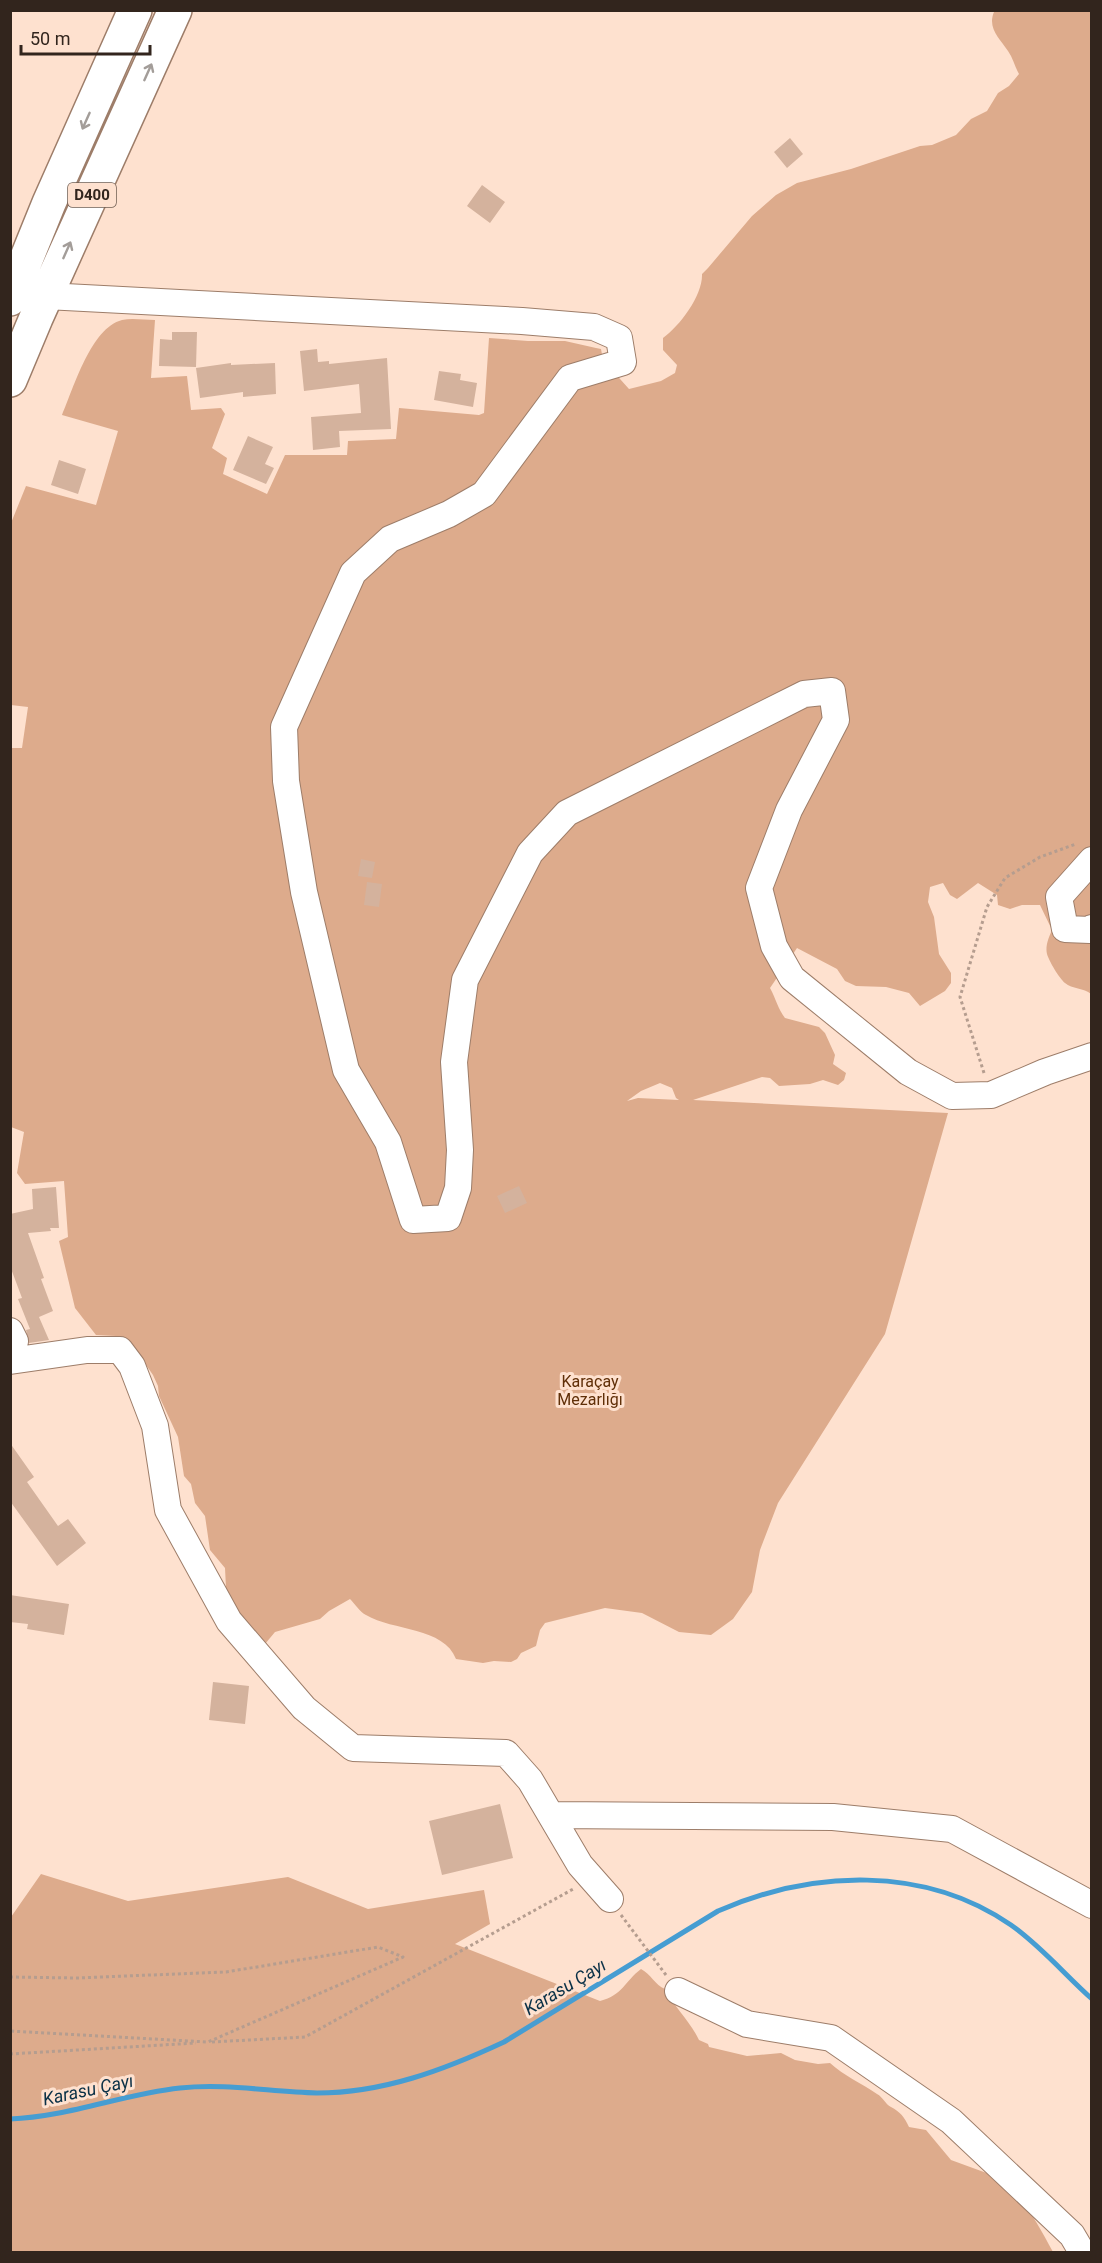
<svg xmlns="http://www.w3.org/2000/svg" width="1102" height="2263" viewBox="0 0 1102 2263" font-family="Roboto,sans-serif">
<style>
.green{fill:#ddab8c;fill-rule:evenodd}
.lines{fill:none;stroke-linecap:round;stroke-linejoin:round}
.stream{stroke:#469dd2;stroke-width:5}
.building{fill:#d4b29d}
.minor-casing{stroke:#9d7d69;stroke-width:28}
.highway-casing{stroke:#9d7d69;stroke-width:36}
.path{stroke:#b59d8f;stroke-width:3;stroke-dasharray:3 3;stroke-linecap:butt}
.minor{stroke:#fff;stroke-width:26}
.highway{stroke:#fff;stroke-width:33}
.oneway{stroke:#a39d99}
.labels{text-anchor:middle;stroke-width:6;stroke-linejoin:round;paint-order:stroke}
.shield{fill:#fee1cf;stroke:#6f5d52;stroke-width:1.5}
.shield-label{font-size:15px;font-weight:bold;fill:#32251d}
.park-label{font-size:16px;fill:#602f08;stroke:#fee1cf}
.water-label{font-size:18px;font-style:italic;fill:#0b3147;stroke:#fee1cf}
</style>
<rect width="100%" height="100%" fill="#fee1cf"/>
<path class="green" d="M993 11H1091V994C1084 988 1072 989 1065 983 1059 978 1049 961 1047 954 1045 946 1049 937 1052 930L1040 905H1022L1010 909 998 905 997 895 978 883 957 899 950 895 943 883 930 887 928 902 934 917 939 954 951 973V983L945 991 920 1006 909 993 886 987 856 986 845 981 837 969 797 948 770 988C776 999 778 1009 785 1018L819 1027 825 1033 835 1055 833 1064 846 1073 844 1080 838 1085 823 1080 810 1084 779 1086 770 1078 762 1077 693 1100 948 1113 885 1334 778 1503 760 1550 752 1592 733 1619 711 1635 679 1632 642 1613 605 1608 545 1623 540 1630 536 1646 521 1653 517 1659 511 1662 494 1661 483 1663 456 1659C444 1627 393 1631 366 1615 360 1612 355 1604 350 1599L329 1611 320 1619 275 1632 265 1644 258 1645 233 1604 226 1588 225 1568 210 1550 205 1516 195 1503 191 1484 184 1476 178 1437 159 1396 158 1386 153 1375 144 1362 116 1336 96 1335 75 1308 59 1241 68 1237 64 1181 25 1184 17 1173 24 1132 11 1127 10 748H22L28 707 11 705V523L26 486 96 505 118 431 62 415C74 387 91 328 122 320 132 318 144 320 155 320L151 378 187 376 191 410 221 408 225 414 212 448 227 458 223 474 267 494 285 455H347L348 441 396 439 399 408 479 415 484 413 489 338 528 341H565L596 348 601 349 603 360 629 389 661 381 675 373 677 365 663 350V338C680 326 703 295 702 274L708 268 752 216 776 195 797 183 851 169 920 146 932 145 956 135 971 119 987 111 998 93 1009 86 1019 74C1015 67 1013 58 1008 51 1000 39 987 28 994 12ZM660 1083 672 1088 676 1098 679 1100 638 1098 627 1101 641 1091Z
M41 1874 128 1901 288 1877 368 1909 484 1890 490 1924 455 1944 600 2001C623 1995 624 1982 641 1969 651 1974 655 1985 665 1989 675 2008 690 2021 699 2040L708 2044 709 2047 747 2056 781 2053 795 2060 818 2064 830 2063C844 2076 861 2083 877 2094 883 2097 885 2104 891 2107 900 2112 904 2116 909 2127L926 2130 951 2160 992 2175C997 2184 1007 2186 1014 2193 1031 2210 1042 2232 1053 2252H11V1917Z"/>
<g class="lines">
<path class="stream" d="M10 2119C68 2117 123 2094 180 2088 226 2083 271 2092 317 2093 383 2093 444 2070 504 2042L718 1911C812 1870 924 1865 1011 1925 1041 1946 1065 1975 1092 1999"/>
</g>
<path class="building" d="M790 138 803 154 787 168 774 152Z
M482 185 505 202 490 223 467 206Z
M172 332H197L196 367 159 366 160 339 172 340Z
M317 349 318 362 329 361V364L387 358 391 429 339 431 340 447 313 450 311 417 361 413 359 384 304 391 300 351Z
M231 363V365L275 363 276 394 243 397V392L200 398 196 368Z
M439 371 461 374 460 380 477 383 473 407 434 400Z
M248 436 273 447 265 464 274 468 266 484 233 470Z
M59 460 86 469 78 494 51 485Z
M361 859 375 862 372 878 358 876Z
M367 882 382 884 379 907 364 905Z
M519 1186 527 1203 505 1213 497 1196Z
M56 1187 59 1228H50L51 1231 28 1233 44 1278 41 1279 53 1311 39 1317 49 1340 29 1343 26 1330 30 1329 18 1299 22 1298 10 1266V1214L33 1209 32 1189Z
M10 1443 34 1477 27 1482 58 1526 68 1519 86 1543 57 1566 10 1501Z
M10 1595 69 1604 64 1635 27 1629 28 1624 10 1622Z
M213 1682 249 1686 245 1724 209 1720Z
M500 1804 513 1858 442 1875 429 1821Z"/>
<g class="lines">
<defs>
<path id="minor" d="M29 298 46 296 522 321 594 327 619 338 623 362 570 378 484 494 449 514 390 539 353 573 284 727 286 781 304 892 346 1070 388 1142 413 1220 448 1218 458 1188 460 1150 454 1062 465 980 530 853 567 813 804 694 832 691 836 720 789 810 759 888 774 946 792 978 908 1072 952 1096 991 1095 1045 1072 1092 1056
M1092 860 1059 897 1065 929 1090 930 1092 928
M10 1331 15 1341 10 1357
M10 1361 87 1350H120L132 1366 155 1426 168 1510 229 1621 304 1708 353 1748 506 1753 530 1780 580 1865 610 1899
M551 1815 833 1817 952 1829 1092 1905
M678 1991 747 2024 831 2038 951 2121 1072 2235 1082 2252"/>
<path id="highway" d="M10 299 49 203 135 10
M10 380 36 318 175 10"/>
</defs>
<use href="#minor" class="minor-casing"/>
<use href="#highway" class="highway-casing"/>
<path class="path" d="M984 1073 960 997 987 907 1005 878 1040 857 1076 844
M621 1915 666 1975
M10 1977 76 1978 226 1972 378 1947 403 1957 208 2042 10 2031
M212 2042 305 2037 575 1888
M10 2054 196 2043"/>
<use href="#minor" class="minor"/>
<use href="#highway" class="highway"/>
</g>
<defs><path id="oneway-shaft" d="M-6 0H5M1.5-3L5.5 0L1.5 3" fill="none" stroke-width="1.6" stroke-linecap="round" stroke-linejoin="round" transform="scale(1.5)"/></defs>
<g class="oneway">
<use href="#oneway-shaft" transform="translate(148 72) rotate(-66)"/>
<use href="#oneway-shaft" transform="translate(86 121) rotate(114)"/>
<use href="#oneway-shaft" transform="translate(67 250) rotate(-66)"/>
</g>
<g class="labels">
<rect class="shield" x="68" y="183" width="48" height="24" rx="4.5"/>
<g class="shield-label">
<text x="92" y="200">D400</text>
</g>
<g class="park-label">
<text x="590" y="1387">Karaçay<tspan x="590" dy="18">Mezarlığı</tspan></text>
</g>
<g class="water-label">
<text transform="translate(565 1987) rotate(-31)" y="6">Karasu Çayı</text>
<text transform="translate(88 2090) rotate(-12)" y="6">Karasu Çayı</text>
</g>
</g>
<rect width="1102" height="2263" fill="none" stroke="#32251d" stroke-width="24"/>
<path d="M21 45v9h129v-9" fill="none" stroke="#32251d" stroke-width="3"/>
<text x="30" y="45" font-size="18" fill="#32251d" stroke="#fee1cf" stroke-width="4.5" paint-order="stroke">50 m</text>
</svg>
